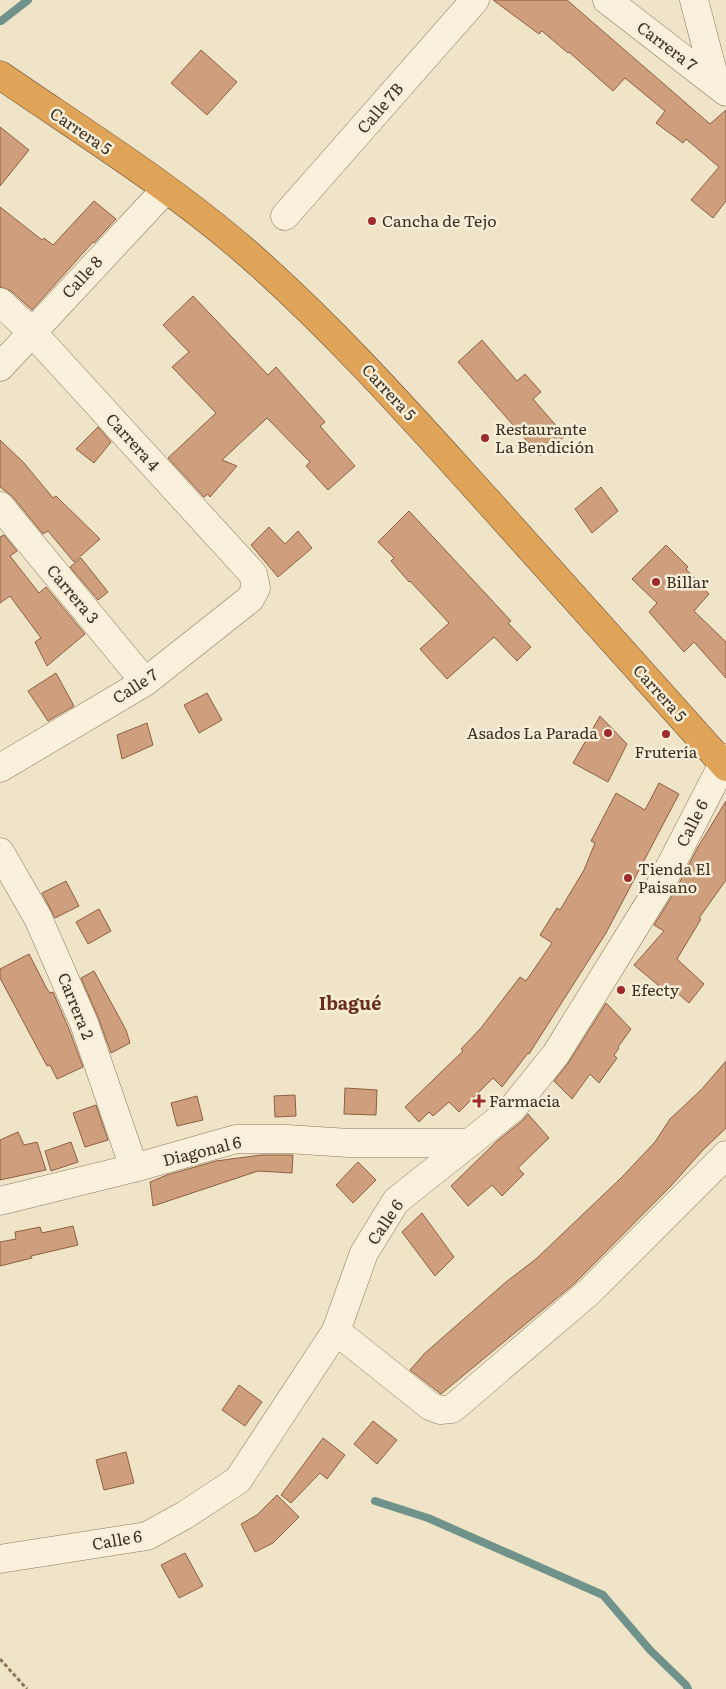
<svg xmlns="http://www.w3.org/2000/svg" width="726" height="1689" viewBox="0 0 726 1689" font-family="Literata,serif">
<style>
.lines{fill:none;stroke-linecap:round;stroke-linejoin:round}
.stream{stroke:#6f938a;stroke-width:8}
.building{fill:#cf9f7d;stroke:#8d5f41}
.minor-casing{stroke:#8d765c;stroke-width:29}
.highway-casing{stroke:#5b4430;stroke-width:29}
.path{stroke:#8d765c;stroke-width:3;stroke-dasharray:4 2.5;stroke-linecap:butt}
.minor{stroke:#faf1dc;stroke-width:28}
.highway{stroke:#e0a458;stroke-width:28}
.poi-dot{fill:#9e2a2b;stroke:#f7eed8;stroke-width:2}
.labels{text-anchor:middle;stroke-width:5;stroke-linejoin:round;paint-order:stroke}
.street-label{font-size:16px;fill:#3d2e20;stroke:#f7eed8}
.poi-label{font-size:16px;fill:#3d2e20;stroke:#f7eed8;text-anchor:start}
.neighbourhood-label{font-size:18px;font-weight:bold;fill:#6b2e1e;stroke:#f7eed8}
</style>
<rect width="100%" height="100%" fill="#f0e4c8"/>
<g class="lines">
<path class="stream" d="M1 21 28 0
M375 1501 428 1518 603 1595 650 1650 686 1685 688 1689"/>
</g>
<path class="building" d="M493 0H567L710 124 726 110V201L713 218 691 200 719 167 686 139 683 143 656 123 665 111 625 78 613 91 569 52 568 53 542 31 539 34Z
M201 50 237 82 207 115 171 83Z
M0 127 29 150 0 186Z
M94 201 116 219 94 243 93 242 32 310 11 291 0 287V207L42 240 44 238 53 245Z
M193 296 268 375 276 367 325 422 320 426 355 466 328 490 306 466 310 462 267 418 222 460 237 466 210 497 208 494 204 497 168 458 216 413 172 367 189 352 163 325Z
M482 340 517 381 525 374 541 392 533 399 565 436 540 456 458 362Z
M98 427 111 442 94 463 76 449Z
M0 440 24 463 53 498 56 496 100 539 74 562 48 531 43 534 12 496 0 487Z
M601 487 618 511 592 533 575 509Z
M409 511 511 621 508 623 531 647 517 661 494 637 447 679 420 649 449 623 410 581 409 582 391 561 394 558 378 542Z
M269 527 285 544 298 531 312 548 278 577 251 545Z
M4 535 17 551 10 556 39 593 46 587 85 634 47 666 35 642 41 638 10 596 0 603V537Z
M666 545 688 567 686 569 709 594 694 611 726 642V678L694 642 684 652 649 612 657 603 632 579Z
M81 558 108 592 98 600 70 567Z
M56 673 74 706 48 721 28 691Z
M207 693 222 720 199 733 184 705Z
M600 716 627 744 608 782 573 763Z
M147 723 153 745 122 759 117 735Z
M659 783 679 794 606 933 529 1054 528 1053 502 1087 493 1078 459 1112 449 1102 433 1116 429 1112 419 1122 405 1107 463 1051 461 1049 481 1028 520 977 526 981 552 943 540 935 557 908 560 910 584 870 595 843 591 841 616 793 645 810Z
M726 801V880L699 918 701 919 677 959 704 984 689 1003 668 985 664 990 634 965 664 931 654 925 674 893 698 847Z
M66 881 79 906 55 918 42 893Z
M99 909 111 931 88 944 76 922Z
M29 954 47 989 50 993 53 992 69 1029 83 1067 57 1079 50 1065 47 1066 0 978V969Z
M94 971 126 1030 130 1043 111 1053 98 1017 81 978Z
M606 1003 631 1029 618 1047 619 1048 614 1055 617 1058 599 1083 590 1074 572 1099 554 1081 569 1062Z
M726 1061V1128L702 1151 671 1186 574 1284 441 1394 410 1370 425 1353 506 1282 536 1259 621 1178 655 1142 670 1119 701 1090Z
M345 1088 377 1090 376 1115 344 1114Z
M295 1095 296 1116 275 1117 274 1096Z
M197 1096 203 1120 177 1126 171 1103Z
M96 1105 108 1140 85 1147 73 1113Z
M528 1114 549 1138 518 1168 524 1174 502 1196 492 1185 468 1206 451 1186 497 1141 522 1121Z
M18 1132 24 1145 37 1142 46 1170 0 1180V1140Z
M71 1142 78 1162 51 1171 45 1151Z
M261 1155H293L292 1173 258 1171 153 1206 150 1182 167 1175 216 1161Z
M358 1162 376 1180 353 1203 336 1185Z
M422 1213 454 1257 435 1276 402 1232Z
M73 1226 78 1245 31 1256 32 1258 0 1266V1242L16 1239 15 1232 40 1227 42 1233Z
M239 1385 262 1402 245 1426 222 1410Z
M373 1421 397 1440 377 1464 354 1444Z
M323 1438 345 1455 327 1479 320 1473 291 1503 281 1495Z
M126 1452 134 1483 104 1490 96 1460Z
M277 1495 299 1517 273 1543 255 1552 241 1524 257 1515Z
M185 1553 203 1586 179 1598 161 1565Z"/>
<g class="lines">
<defs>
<path id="minor" d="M607 0 726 92
M694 0 716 84
M285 216 475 0
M0 302 31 331 253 574 256 588 250 599 145 682 0 768
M0 367 166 189
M0 506 145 682
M0 852 38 918 84 1023 134 1168
M0 1201 134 1168 236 1139H287L349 1143H469
M336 1331 430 1406 440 1410 452 1409 589 1292 726 1155
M0 1559 147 1536 185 1515 238 1480 336 1331 364 1253 396 1201 512 1109 556 1054 660 886 726 758"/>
<path id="highway" d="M0 75C83 132 170 186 246 252 333 328 409 414 486 499 566 588 646 677 726 767"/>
</defs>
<use href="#minor" class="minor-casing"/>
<use href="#highway" class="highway-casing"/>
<path class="path" d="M0 1659 27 1689"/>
<use href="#minor" class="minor"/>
<use href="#highway" class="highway"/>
</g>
<g class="poi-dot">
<circle cx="372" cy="221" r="5"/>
<circle cx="485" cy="438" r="5"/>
<circle cx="656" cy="582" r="5"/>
<circle cx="608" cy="733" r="5"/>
<circle cx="666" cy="734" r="5"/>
<circle cx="628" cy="878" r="5"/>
<circle cx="621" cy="990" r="5"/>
<path d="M476.5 1093.5h5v5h5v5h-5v5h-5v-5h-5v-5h5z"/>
</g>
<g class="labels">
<g class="street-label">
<text transform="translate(667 46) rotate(37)" y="6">Carrera 7</text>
<text transform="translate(380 108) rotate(-49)" y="6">Calle 7B</text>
<text transform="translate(81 131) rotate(34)" y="6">Carrera 5</text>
<text transform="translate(82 277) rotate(-47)" y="6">Calle 8</text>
<text transform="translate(389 392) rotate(47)" y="6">Carrera 5</text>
<text transform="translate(133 442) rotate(48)" y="6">Carrera 4</text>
<text transform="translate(73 594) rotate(50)" y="6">Carrera 3</text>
<text transform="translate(135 686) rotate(-33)" y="6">Calle 7</text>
<text transform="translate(660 693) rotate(48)" y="6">Carrera 5</text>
<text transform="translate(692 823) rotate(-63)" y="6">Calle 6</text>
<text transform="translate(76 1006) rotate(68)" y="6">Carrera 2</text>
<text transform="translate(202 1151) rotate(-14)" y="6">Diagonal 6</text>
<text transform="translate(385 1222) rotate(-56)" y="6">Calle 6</text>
<text transform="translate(117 1540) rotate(-10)" y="6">Calle 6</text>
</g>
<g class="poi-label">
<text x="382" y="227">Cancha de Tejo</text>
<text x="495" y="435">Restaurante<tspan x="495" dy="18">La Bendición</tspan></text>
<text x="666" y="588">Billar</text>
<text x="598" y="739" text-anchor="end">Asados La Parada</text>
<text x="666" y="758" text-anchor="middle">Frutería</text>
<text x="638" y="875">Tienda El<tspan x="638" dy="18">Paisano</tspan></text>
<text x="631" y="996">Efecty</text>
<text x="489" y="1107">Farmacia</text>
</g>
<g class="neighbourhood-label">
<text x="350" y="1010">Ibagué</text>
</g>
</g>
</svg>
